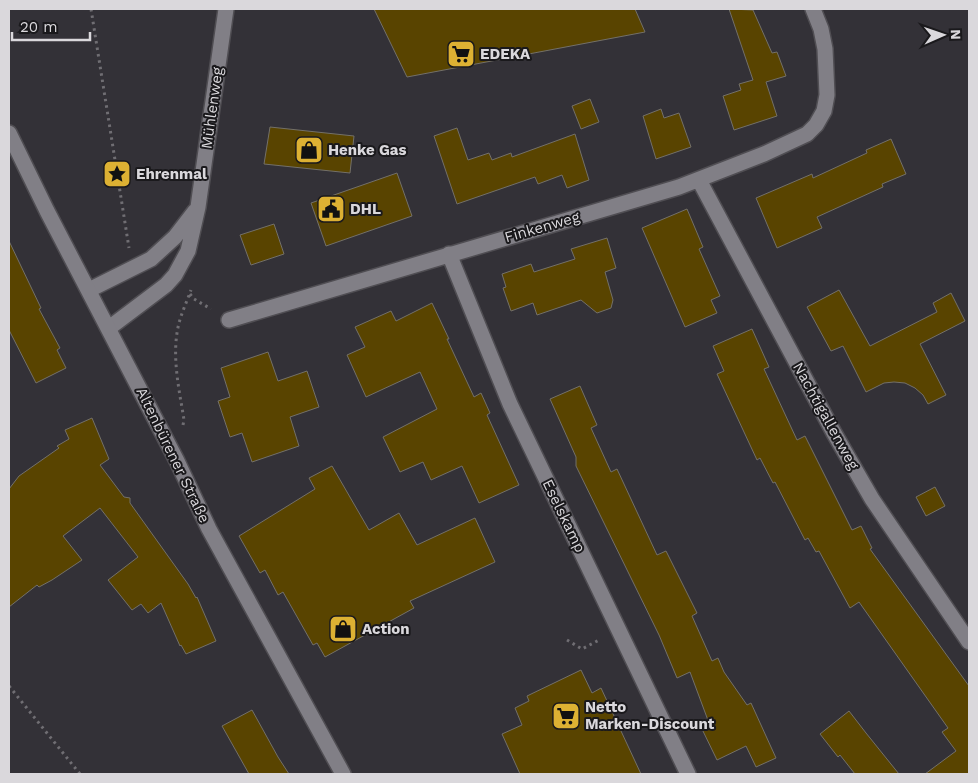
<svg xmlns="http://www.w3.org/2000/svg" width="978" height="783" viewBox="0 0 978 783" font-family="'Work Sans',sans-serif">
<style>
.building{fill:#594400;stroke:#737069}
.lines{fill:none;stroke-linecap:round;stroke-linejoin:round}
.street-casing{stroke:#504e53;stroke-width:18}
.secondary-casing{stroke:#504e53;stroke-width:18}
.path{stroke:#706e73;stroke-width:3;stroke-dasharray:2.5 4;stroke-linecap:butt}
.street{stroke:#817f86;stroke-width:15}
.secondary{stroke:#817f86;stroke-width:15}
.labels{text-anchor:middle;stroke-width:4;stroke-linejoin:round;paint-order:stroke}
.poi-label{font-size:15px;font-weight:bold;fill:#dad8dc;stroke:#1a191c;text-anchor:start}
.street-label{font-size:15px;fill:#dad8dc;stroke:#1a191c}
</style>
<rect width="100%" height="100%" fill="#333137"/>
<path class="building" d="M374 9H635L645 32 407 77Z
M729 9 753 10 772 53 777 52 786 76 766 82 777 116 734 130 723 96 741 90 739 84 753 80Z
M590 99 599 122 581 129 572 106Z
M661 109 664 118 679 113 691 147 656 159 643 116Z
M270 127 354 136 350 173 264 164Z
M457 128 468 160 489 153 492 160 511 153 512 157 575 134 589 180 567 188 562 175 538 184 535 177 457 204 434 136Z
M891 139 906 174 882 184 883 187 817 217 822 228 777 248 756 198 812 174 813 178 867 153 866 150Z
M397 173 412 216 326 246 311 203Z
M687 209 703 247 699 249 720 296 711 300 717 313 685 327 642 228Z
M274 224 284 254 251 265 240 235Z
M607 238 616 268 605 272 613 300 611 308 597 313 581 300 537 315 533 303 511 311 503 288 506 287 502 274 531 264 534 272 575 259 571 249Z
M9 241 41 308 39 309 60 348 57 350 66 368 36 383 9 330Z
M839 290 870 346 937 312 933 303 951 293 965 321 920 344 946 395 928 404 923 395 915 388 905 383 894 382 884 383 866 392 843 346 831 351 807 307Z
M432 303 449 339H447L474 397 481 393 490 413 487 415 519 485 479 503 462 466 431 480 423 462 400 472 383 437 437 409 420 372 366 397 347 355 365 347 355 327 391 311 396 321Z
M752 329 769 367 764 369 797 440 805 436 852 530 861 526 872 548 870 549 969 686V774H925L956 751 942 732 948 728 859 602 850 608 819 551 816 552 808 538 805 540 775 482 773 483 760 458 757 460 717 374 724 371 713 346Z
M268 352 278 381 307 371 319 407 290 417 299 446 252 462 242 433 230 437 218 401 230 397 221 368Z
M580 386 597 425 591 428 611 472 617 469 657 555 666 551 697 613 692 616 712 661 718 658 724 672 747 705 751 703 776 758 756 767 746 746 717 760 701 727 709 723 690 672 677 678 659 635 576 466V457L550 399Z
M92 418 109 459 100 465 124 497 130 498V503L188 584 196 598 197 597 216 641 186 654 181 645 180 646 161 603 148 613 141 604 132 610 108 580 138 557 100 508 63 536 82 560 52 580 39 587 37 585 9 607V489L19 476 59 448 57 446 69 439 65 430Z
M332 466 369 530 399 513 417 545 475 518 495 562 410 601 414 608 325 657 317 643 313 645 283 592 278 595 265 570 260 573 239 536 315 489 309 478Z
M935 487 945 506 926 516 916 497Z
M581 670 592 693 601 688 641 774H520L502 734 522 725 515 708 529 701 527 696Z
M252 710 278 757 289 774H249L222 726Z
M849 711 866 733 899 774H855L840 755 838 757 820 734Z"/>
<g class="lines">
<defs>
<path id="street" d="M699 180 834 433 872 499 969 642
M449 254 510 404 688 774
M89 290 151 259 175 237 195 211
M229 320 679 187 764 154 807 134 816 125 824 111 827 95 825 49 821 29 813 9
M109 328 166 285 175 275 188 251 198 207 226 9"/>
<path id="secondary" d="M9 133 47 211 177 461 209 529 343 774"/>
</defs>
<use href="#street" class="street-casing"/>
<use href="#secondary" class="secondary-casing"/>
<path class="path" d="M91 9 129 248
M190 294 194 299 211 309
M183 425 184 420C179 388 171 355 179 323 182 312 187 301 191 290
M567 640 582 649 601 639
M9 686 80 774"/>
<use href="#street" class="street"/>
<use href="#secondary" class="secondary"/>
</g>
<defs>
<symbol id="supermarket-square" viewBox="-11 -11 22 22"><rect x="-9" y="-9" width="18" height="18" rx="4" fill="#ddb133" stroke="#1a191c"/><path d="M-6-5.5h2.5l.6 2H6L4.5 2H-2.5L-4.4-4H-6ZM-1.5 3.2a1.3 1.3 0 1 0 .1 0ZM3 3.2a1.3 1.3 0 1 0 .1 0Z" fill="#111"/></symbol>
<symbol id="shop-square" viewBox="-11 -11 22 22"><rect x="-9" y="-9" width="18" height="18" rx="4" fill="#ddb133" stroke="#1a191c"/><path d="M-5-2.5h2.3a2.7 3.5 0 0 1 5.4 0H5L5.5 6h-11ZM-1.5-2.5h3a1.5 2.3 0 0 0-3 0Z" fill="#111"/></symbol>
<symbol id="sight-square" viewBox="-11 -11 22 22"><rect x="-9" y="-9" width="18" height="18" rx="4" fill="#ddb133" stroke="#1a191c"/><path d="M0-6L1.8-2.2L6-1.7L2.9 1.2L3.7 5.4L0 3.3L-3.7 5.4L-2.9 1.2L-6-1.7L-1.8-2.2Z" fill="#111"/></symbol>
<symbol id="civic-square" viewBox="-11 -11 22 22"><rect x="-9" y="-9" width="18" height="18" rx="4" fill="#ddb133" stroke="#1a191c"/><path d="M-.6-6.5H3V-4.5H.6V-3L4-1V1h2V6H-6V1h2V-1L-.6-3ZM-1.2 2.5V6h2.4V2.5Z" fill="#111"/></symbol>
</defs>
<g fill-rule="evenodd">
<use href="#supermarket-square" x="445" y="38" width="32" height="32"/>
<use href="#shop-square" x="293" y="134" width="32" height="32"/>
<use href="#sight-square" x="101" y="158" width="32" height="32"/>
<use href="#civic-square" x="315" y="193" width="32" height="32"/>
<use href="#shop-square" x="327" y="613" width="32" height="32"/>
<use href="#supermarket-square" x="550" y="700" width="32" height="32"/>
</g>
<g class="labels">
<g class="poi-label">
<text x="480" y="59">EDEKA</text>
<text x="328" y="155">Henke Gas</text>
<text x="136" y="179">Ehrenmal</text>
<text x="350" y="214">DHL</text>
<text x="362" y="634">Action</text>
<text x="585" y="712">Netto<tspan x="585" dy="17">Marken-Discount</tspan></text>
</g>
<g class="street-label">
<text transform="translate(212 108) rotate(-82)" y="5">Mühlenweg</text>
<text transform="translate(542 227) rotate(-16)" y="5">Finkenweg</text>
<text transform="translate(826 416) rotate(61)" y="5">Nachtigallenweg</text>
<text transform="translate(173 455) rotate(64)" y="5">Altenbürener Straße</text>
<text transform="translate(564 516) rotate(64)" y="5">Eselskamp</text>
</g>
</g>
<rect width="978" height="783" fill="none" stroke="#dad8dc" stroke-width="20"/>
<g transform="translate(943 35) rotate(88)" stroke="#1a191c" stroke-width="4" paint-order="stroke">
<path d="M0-4L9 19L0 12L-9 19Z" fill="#dad8dc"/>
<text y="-8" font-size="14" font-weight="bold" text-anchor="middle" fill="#dad8dc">N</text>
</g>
<path d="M12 32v8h78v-8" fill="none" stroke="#dad8dc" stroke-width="2.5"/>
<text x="20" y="32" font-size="15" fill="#dad8dc" stroke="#1a191c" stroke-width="4" paint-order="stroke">20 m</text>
</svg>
